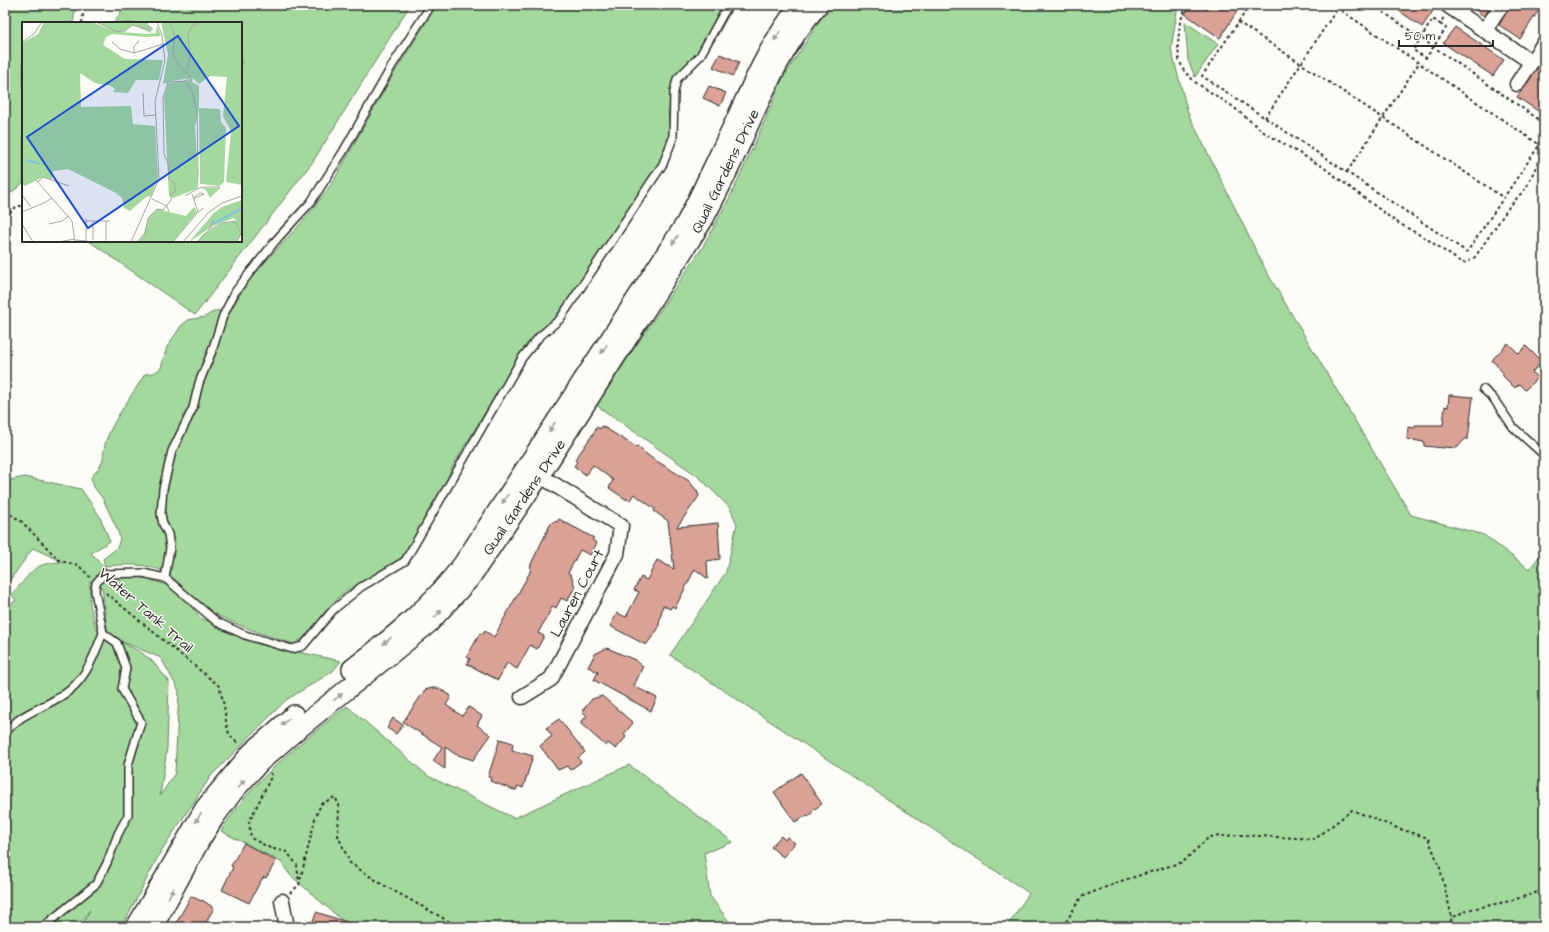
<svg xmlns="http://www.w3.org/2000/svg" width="1549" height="932" viewBox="0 0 1549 932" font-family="'Architects Daughter',sans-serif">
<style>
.green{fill:#a3d99d;stroke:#678264;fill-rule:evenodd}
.building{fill:#daa296;stroke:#2b2b2b}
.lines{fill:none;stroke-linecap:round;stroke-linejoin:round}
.lane-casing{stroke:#2b2b2b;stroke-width:10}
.street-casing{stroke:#2b2b2b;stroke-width:17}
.secondary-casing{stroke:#2b2b2b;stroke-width:22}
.path{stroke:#2b2b2b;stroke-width:2;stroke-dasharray:3 3;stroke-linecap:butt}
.lane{stroke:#fdfcf7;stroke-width:7}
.street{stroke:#fdfcf7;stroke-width:14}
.secondary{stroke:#fdfcf7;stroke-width:19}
.oneway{fill:#9e9e9b}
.labels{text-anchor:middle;stroke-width:3;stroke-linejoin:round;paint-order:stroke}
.street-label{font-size:15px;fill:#2b2b2b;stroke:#fdfcf7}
.inset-river{fill:none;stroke:#84c2e4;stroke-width:2}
.inset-road{fill:none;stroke:#a9a8a5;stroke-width:1}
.view{fill:#1d4ed8;fill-opacity:0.15;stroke:#1d4ed8;stroke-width:2}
.inset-edge{fill:none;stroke:#2b2b2b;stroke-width:2}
</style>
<rect width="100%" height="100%" fill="#fdfcf7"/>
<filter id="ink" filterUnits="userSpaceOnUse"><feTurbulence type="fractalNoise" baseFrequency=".025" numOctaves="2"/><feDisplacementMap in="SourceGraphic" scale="8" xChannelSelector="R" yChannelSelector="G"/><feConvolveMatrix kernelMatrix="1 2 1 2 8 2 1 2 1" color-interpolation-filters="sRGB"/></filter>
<g filter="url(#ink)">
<path class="green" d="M5 5H76L73 23H23V183L5 198Z
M125 5H410L314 160 195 315 89 241H241V23H114Z
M437 5H734L714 42 678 78 668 112 670 131 661 159 610 244 555 317 525 347 452 467C443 491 413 550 393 565 376 577 356 583 340 596 322 610 315 633 294 644 266 636 224 621 200 605 192 599 187 590 179 583 158 562 133 564 105 566L103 559 117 548 120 539 118 531 103 499 94 487 91 477C109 459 100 458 107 438 115 417 133 394 145 374L154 373 161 368 167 347 181 326 188 320 205 317 215 311 230 310 252 276 306 218 333 182 391 78Z
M835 5H1178L1171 49 1188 113 1266 271 1411 515 1484 535 1529 569 1544 551V927H1007L1029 893 670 655 726 572 737 524 730 508 699 477 596 405 702 248 731 195 759 134 783 78 820 20Z
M1185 22 1218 44 1195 77 1188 60Z
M25 477 81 489 99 515 110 541 91 553 110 572 143 578 174 587 201 618 260 644 341 661 332 672 286 700 211 776 161 851 122 927H81L90 910 77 927H5V609L16 600 11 594C33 575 28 563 63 562L33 548 5 587V481ZM90 581 102 587 108 636 96 629 90 605ZM116 639 161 658 179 691 175 773 160 796 167 748 169 681 152 661 142 653Z
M347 706 428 776 514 818 629 765 733 842 704 853 710 896 733 927H370L368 925 350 927 290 875 281 862 221 831C252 780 301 742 347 706Z"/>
<path class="building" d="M1191 5H1199L1207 10 1210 5H1241L1220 38 1185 14Z
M1391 5H1424L1433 11 1422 27Z
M1468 5H1492L1484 16Z
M1510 5H1542L1520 39 1499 25Z
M1455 27 1504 60 1493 76 1443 43Z
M720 54 739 62 733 76 713 67Z
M1544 58V115L1517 97Z
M709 86 726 93 720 106 703 98Z
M1508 343 1519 354 1526 346 1542 362 1532 372 1538 377 1525 390 1519 384 1515 388 1502 375 1504 374 1492 360Z
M1449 395 1473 397 1468 439H1465L1457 448 1444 447V448L1424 446V442L1407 439 1408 427 1415 428V425H1443L1445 406 1448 407Z
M602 426 636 447 637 446 650 457 689 481 697 491 699 496 677 527 718 523 720 559 707 561 708 579 695 569 675 608 672 606 670 609 663 605 658 629 646 645 610 626 617 613 626 617 639 592 634 590 641 577 647 580 657 560 674 569 668 521 654 511 655 509 634 494 630 500 628 498 627 500 609 488 613 480 593 465 586 475 574 466 577 462 575 460 591 437 597 427 600 429Z
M559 519 594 538 592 540 597 543 590 555 580 550 568 573 571 575 575 587 567 601 561 598 556 608 553 606 538 633 544 636 537 649 530 645 517 669 507 663 498 680 467 664 470 659 467 657 480 633 483 634 485 631 494 637 530 572 531 564 550 525 554 521 557 522Z
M607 648 635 660 643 666 634 686 657 698 651 711 594 680 598 672 588 667 595 654Z
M432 688H438L450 695 451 697 446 705 462 716 469 707 482 716 477 725 491 735 473 760 455 754 445 747V769L433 761 442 747 403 722 425 690Z
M602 696 633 723 624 734 626 737 616 749 608 743 606 746 580 723 587 716 582 711 592 699Z
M393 718 403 725 396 734 387 728Z
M559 719 585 752 578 758 581 762 570 770 567 766 558 770 540 746 552 736 546 728Z
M500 739 513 743 512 750 533 756 523 788 518 786 516 790H514L490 781 491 778 488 777Z
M801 773 822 804 813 810 810 816 803 817 795 822 774 792Z
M781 836 785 840 787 837 795 843 783 857 771 847Z
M244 843 276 861 266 878 264 877 260 882 249 903 222 890 233 867 231 866Z
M191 896 201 901 202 900 214 908 203 927H171L178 920Z
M316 912 356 925 355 927H311Z"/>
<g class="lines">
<defs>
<path id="lane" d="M1483 389 1493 398 1513 427 1544 455
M165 578 170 548 168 534 163 524 161 514 163 489 172 451 193 408 199 383 212 351 223 316 235 292 248 275 277 239 311 202 343 152 393 64 431 5
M5 734C21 710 51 707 71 689 88 674 95 653 103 633
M43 927 96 884 107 863 118 834 128 815V765L141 722 122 689 126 668 117 643 103 633 95 591 96 583 104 574 143 573 165 578 217 622 245 635 292 649 303 646 333 610 361 587 405 561 522 358 539 337 560 319 663 164 673 138 674 92 677 79 700 56 728 5"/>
<path id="street" d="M1447 5 1531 62
M1485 30 1502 5
M1517 84 1544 43
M522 697 551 679 617 554 621 526 531 470
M282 901 287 927"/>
<path id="secondary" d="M352 669C393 637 432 606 463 564L686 223C703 190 718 157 734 124 753 82 771 41 800 5
M136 927 205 808 251 753 294 715
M153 927 200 840 216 815 233 792 260 762 292 734 429 623 470 578 540 475 703 220C717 194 730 167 742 140 763 93 783 45 818 5"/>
</defs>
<use href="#lane" class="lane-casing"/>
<use href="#street" class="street-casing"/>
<use href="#secondary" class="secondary-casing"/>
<path class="path" d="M1187 5 1180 22 1178 45 1179 60 1184 71 1195 82 1232 106 1265 133 1323 167 1395 221 1427 239 1462 263 1468 262 1475 257 1509 207 1526 188 1544 150
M1250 5 1202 76 1467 252 1538 147 1537 143 1333 5
M1373 5 1544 123
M1238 22 1504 198
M82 23 84 5
M1440 24 1446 28 1426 58 1413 50 1433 19 1440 24 1444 17
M1265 118 1337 9
M1347 172 1419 63
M5 217 17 206H23
M5 511 21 521 60 561 78 565 90 577
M106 593 219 686C221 693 223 700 224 707 227 720 224 736 239 743
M270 773 272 775 249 822 251 838 270 848 287 852 297 865 299 882
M290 893 299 885 315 819 321 804 335 797 339 805 338 836 350 863 380 883 459 927
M1063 927 1081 897 1121 881 1183 862 1209 837 1240 835 1315 839 1352 810 1397 828 1428 838 1440 868 1452 918
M1448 927 1452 918 1467 910 1510 901 1544 890"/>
<use href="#lane" class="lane"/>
<use href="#street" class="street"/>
<use href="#secondary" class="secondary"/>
</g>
<defs><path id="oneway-solid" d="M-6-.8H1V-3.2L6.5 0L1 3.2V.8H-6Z"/></defs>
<g class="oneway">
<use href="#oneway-solid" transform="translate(777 36) rotate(122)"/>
<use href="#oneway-solid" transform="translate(675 240) rotate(123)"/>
<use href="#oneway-solid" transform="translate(604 349) rotate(123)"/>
<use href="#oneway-solid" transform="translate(552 427) rotate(123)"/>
<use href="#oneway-solid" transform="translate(505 499) rotate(123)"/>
<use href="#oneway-solid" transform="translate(438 614) rotate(-46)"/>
<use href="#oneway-solid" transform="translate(387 641) rotate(141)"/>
<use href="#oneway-solid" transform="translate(338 697) rotate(-38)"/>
<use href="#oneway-solid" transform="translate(285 722) rotate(141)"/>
<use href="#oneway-solid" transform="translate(241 784) rotate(-48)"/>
<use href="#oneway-solid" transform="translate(198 818) rotate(121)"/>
<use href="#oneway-solid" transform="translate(171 893) rotate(-62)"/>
</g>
</g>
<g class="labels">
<g class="street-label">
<text transform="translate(725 171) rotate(-64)" y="5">Quail Gardens Drive</text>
<text transform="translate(524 497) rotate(-56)" y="5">Quail Gardens Drive</text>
<text transform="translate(577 593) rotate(-62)" y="5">Lauren Court</text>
<text transform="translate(146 610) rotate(41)" y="5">Water Tank Trail</text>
</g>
</g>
<g transform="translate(22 22)">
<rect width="220" height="220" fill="#fdfcf7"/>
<path d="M22 0H70L91 9 74 0H126L124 3 129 5V11L111 3 103 9 96 10 126 12 134 11 135 3 139 14 124 15 90 12 84 15 81 23 103 37 141 38 137 58H114L106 71 91 70 93 67 89 64 73 61 58 51 59 85 109 84 111 102 133 104 136 156 129 174 124 175 108 189 102 186 100 176 94 171 46 147 31 149 30 158 21 155 3 164 0 162V21L16 12ZM139 0H220V163L204 160 209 109 201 94 205 55 188 54 177 62 171 56 170 60 177 64V86L198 87 199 100 204 106 202 160 198 164 178 162 177 86 173 105 176 152 174 167 151 176 147 174 142 75 146 61 164 59 169 56 150 59 141 62 146 32ZM179 166H198L188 176 184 168ZM220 178V211L214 220H176L180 213 201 201 214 199 212 196 191 204 167 220 192 191 200 185ZM172 185 175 190 151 220H116L121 214 127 195 135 187 164 194Z" fill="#a3d99d"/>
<path class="inset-river" d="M5 138 18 142M191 202 220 186"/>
<path class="inset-road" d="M74 0 93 9 102 10 110 3 130 8V6L125 3 126 0M0 20 12 12 20 0M90 20 98 27 112 31 141 22M112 31V24L117 19M165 49 168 34 166 12 171 3 179 0M121 71 122 94 134 93M14 158 50 199 53 220M16 160 21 155 47 164M175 167 180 165H197L198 166 196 165M170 172 176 190 182 186M0 173 9 185M163 174 175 167 176 154 175 88 169 67 163 59M171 176 178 171 182 172 171 177M130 177 145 184 147 190M0 190 22 181 30 176M64 196V220M64 199H88M71 199V218M0 202 11 220M27 202 40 199 47 194M187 208 200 201 213 199 219 211 215 220M53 218 65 219M36 220 53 217M84 220V199M109 220 137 157 133 79 143 39 140 13 135 0M115 220 123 211 126 196 135 187 141 188 149 178V172L154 169 152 161 147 158 146 141 142 132 141 76 146 60 163 59 169 54 156 43 151 33 152 11 147 0M151 220 176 190M161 220 186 191 200 181 220 174M175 220 187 208 191 199"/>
<path class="view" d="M156 14 217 104 66 206 5 115Z"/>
<rect width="220" height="220" class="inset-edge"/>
</g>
<rect width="1549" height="932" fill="none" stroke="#fdfcf7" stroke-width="20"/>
<rect x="10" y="10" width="1529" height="912" fill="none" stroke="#2b2b2b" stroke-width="1.5" filter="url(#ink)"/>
<path d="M1399 40v6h94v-6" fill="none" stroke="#2b2b2b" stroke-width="2"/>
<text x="1405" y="40" font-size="12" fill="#2b2b2b" stroke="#fdfcf7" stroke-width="3" paint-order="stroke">50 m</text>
</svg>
